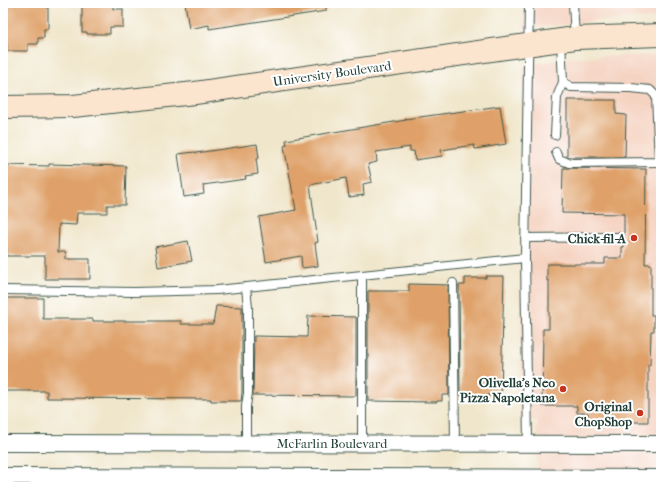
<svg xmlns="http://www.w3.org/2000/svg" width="664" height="490" viewBox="0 0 664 490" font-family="'IM FELL French Canon',serif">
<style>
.built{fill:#f5d3c1}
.building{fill:#dfa169}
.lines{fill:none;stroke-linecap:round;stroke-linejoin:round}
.lane-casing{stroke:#3e564b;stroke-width:10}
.street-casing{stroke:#3e564b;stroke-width:18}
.secondary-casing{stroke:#3e564b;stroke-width:24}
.lane{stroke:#fff;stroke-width:8}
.street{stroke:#fff;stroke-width:16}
.secondary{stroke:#fce5cf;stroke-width:22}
.poi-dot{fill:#c8321e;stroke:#fff;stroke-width:1.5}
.labels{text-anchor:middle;stroke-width:4;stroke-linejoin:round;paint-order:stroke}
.street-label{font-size:13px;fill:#1f3d34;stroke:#fff}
.poi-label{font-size:13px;font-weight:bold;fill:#1f3d34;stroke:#fff;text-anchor:end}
</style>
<rect width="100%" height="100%" fill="#fff"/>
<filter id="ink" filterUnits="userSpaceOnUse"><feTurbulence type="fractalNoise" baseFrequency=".025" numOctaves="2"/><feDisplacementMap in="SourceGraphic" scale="8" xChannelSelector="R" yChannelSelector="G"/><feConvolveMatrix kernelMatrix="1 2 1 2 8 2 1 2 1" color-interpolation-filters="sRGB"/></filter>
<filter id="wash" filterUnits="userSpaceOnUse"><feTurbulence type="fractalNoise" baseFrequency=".012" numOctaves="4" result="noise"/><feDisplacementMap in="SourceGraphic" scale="16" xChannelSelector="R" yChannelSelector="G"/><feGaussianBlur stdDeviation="0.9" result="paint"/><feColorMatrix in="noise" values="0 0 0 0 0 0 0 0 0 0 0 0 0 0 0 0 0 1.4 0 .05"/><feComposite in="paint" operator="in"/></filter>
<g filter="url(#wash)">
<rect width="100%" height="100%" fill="#f0e6cb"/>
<path class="built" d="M524 3H661V18L594 21 523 29Z
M661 55V487H538L537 420H520L523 66 575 57Z"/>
<g id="blocks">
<path class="building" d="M3 3H48V29H44V38H38V44H28V51H7V44H3Z
M82 3H113V9H123V27H110V34H87V32H82Z
M185 3H326V11L209 29V25L189 29Z
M567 100H616V114L626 115 625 157H570L567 156Z
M500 106 506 144 475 149 474 145 441 150 442 156 415 160 414 151H410V147L376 152 377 162 368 164 372 182 363 184 364 195 349 197 346 178 310 185 318 242 315 243 318 266 302 268 301 256 266 262 259 217 296 210 284 146 287 145 286 140 406 120 405 119Z
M257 144 259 158 256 159 258 174 245 176 246 179 203 185 204 194 184 197 178 154 195 152 196 153Z
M49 164 126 166 125 205H107V213H77L76 225 59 224 58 252H66V259H90V279H45V256H6L7 248 3 247V165L49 166Z
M563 168 646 169 645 264H651V315H654V331H651L650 365H648V422H588V413H577V406H542L543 329H549V281H547V264H605V258H622V247H624V214L562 213Z
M188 241 192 261 158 267 155 247Z
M486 276H504L501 394H489V396L460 395 459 285H465V278H486Z
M409 284 448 285 449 395H442V401H437V402L368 401V291H409Z
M3 298H43V319H93V321H181V324H213L216 306 242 307V393L241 401H211V399L47 398V391H3Z
M308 316 356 317V396L253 395 254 336 307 337Z"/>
</g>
</g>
<g filter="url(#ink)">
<use href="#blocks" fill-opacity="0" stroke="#3e564b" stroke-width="1"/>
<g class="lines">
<defs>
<path id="lane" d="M573 3 575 37
M561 41 563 82 571 87 631 88 650 90 656 96 659 162H661
M555 135 557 97 563 82
M556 152 559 159 569 163 659 162
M525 238 618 237
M453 283 455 443
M3 290 134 292 217 290 525 258
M246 443V406L248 393V308L246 287
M362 443V275
M528 443 525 258 529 3"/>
<path id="street" d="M3 443 661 444
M3 476 661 478"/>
<path id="secondary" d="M3 107 73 106 195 93 575 38 661 35"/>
</defs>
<use href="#lane" class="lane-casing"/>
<use href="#street" class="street-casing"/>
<use href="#secondary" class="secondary-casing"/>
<use href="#lane" class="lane"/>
<use href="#street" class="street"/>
<use href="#secondary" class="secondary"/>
</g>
</g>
<g class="poi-dot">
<circle cx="634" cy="238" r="4"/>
<circle cx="563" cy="389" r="4"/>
<circle cx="640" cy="413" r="4"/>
</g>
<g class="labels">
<g class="street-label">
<text transform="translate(332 73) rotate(-8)" y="5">University Boulevard</text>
<text x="332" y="448">McFarlin Boulevard</text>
</g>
<g class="poi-label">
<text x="626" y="243">Chick-fil-A</text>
<text x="555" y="387">Olivella’s Neo<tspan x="555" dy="15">Pizza Napoletana</tspan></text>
<text x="632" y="411">Original<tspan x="632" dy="15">ChopShop</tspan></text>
</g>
</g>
<rect width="664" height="490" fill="none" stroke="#fff" stroke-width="16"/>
</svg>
